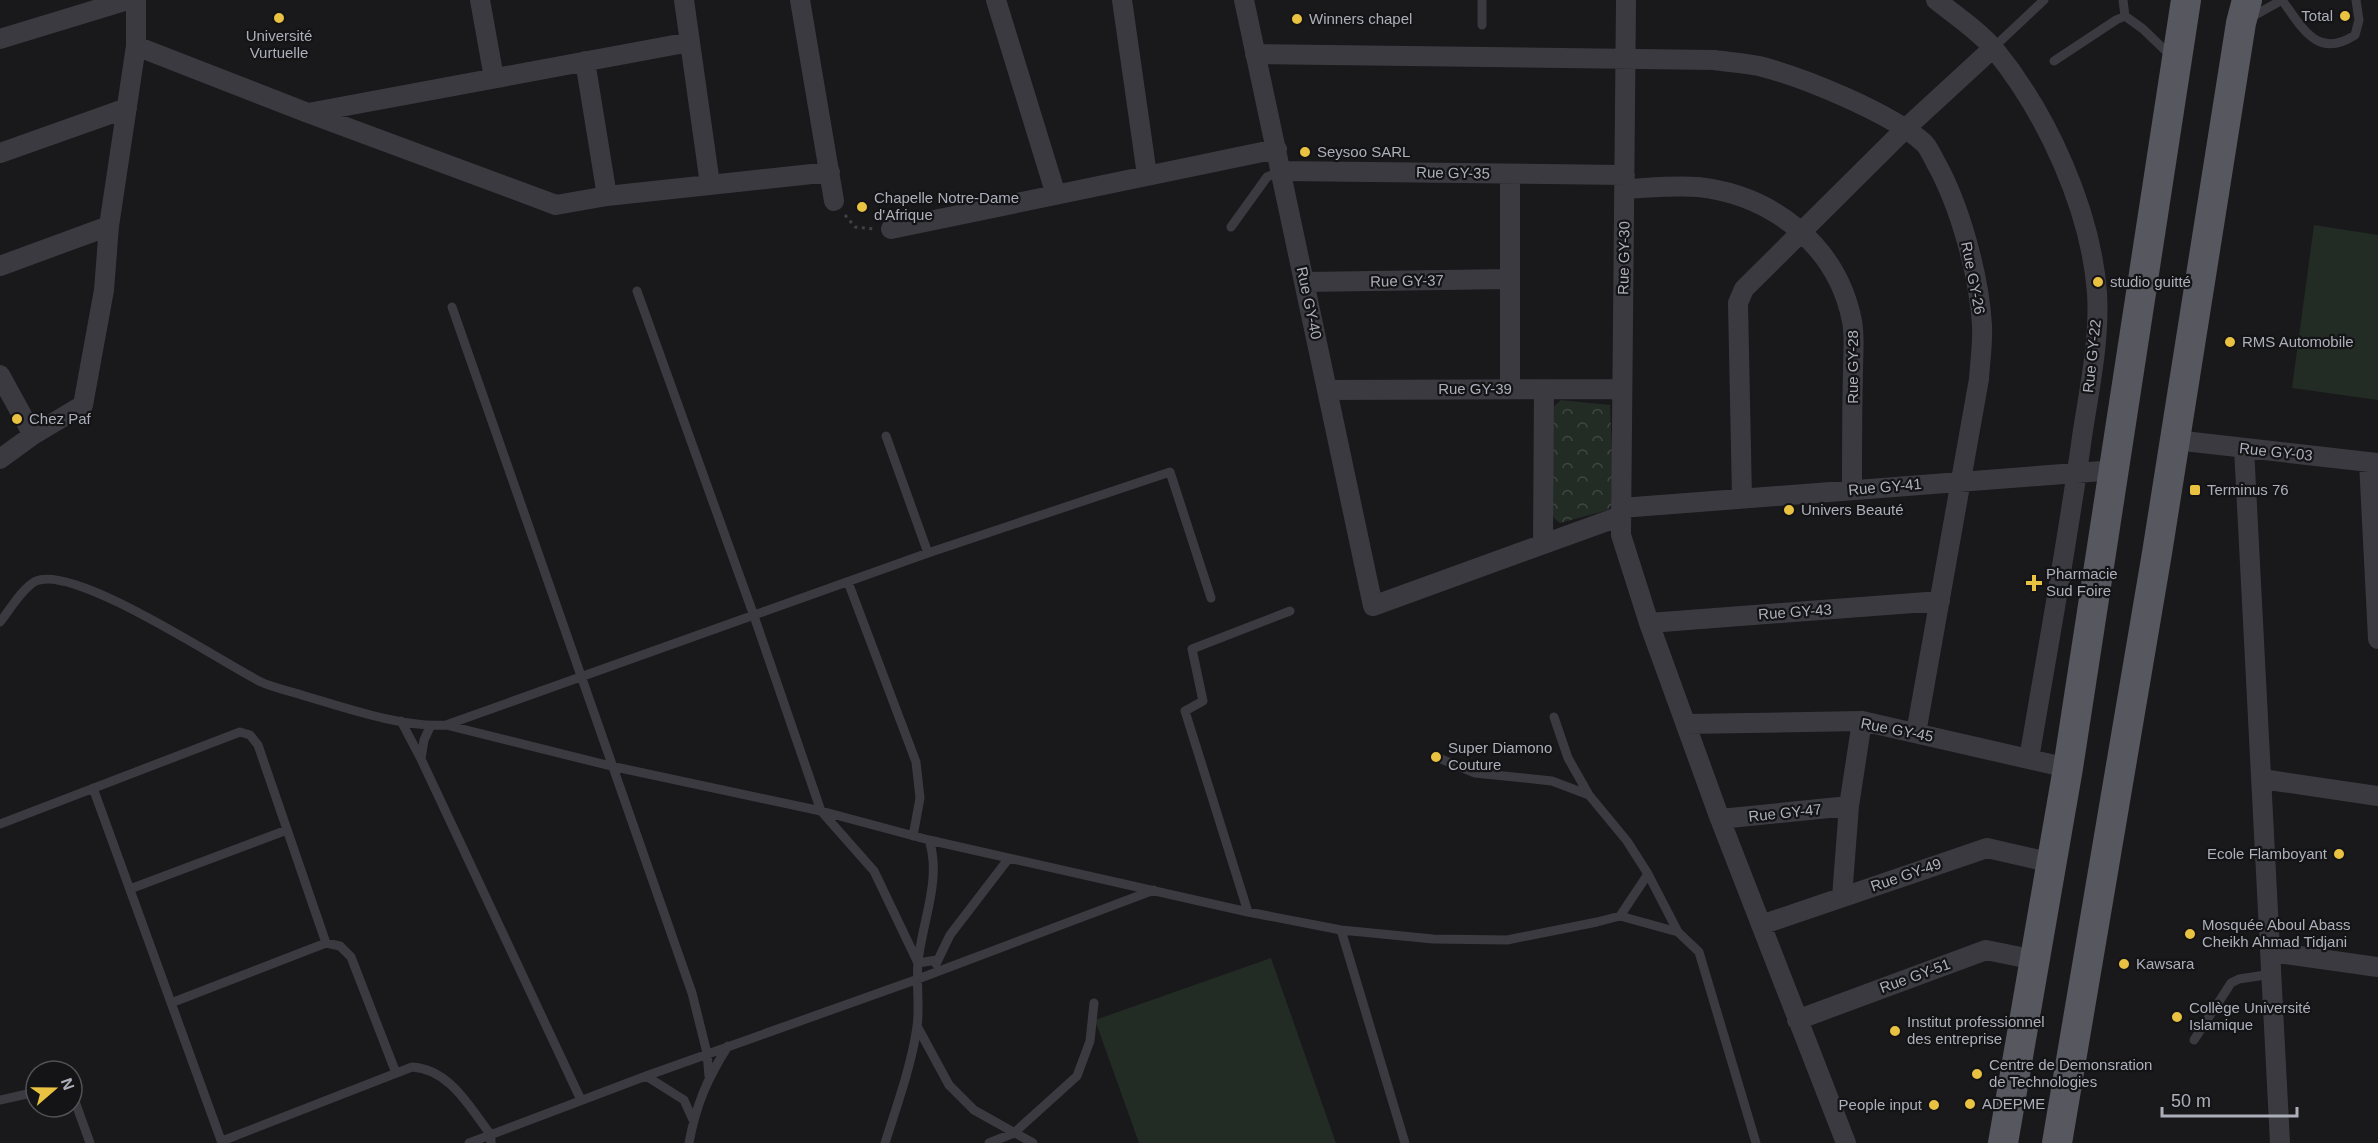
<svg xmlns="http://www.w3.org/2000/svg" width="2378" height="1143" viewBox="0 0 2378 1143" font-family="Helvetica,sans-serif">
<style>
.forest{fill:url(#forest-crowns)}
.garden{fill:#232b25}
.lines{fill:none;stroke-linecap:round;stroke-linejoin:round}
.path{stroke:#404147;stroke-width:3;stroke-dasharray:3 4.5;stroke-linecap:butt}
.lane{stroke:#3a3a40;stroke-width:9}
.street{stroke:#3a3a40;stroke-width:20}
.primary{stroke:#56575f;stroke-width:30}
.poi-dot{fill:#e9c242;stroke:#141416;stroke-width:2}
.labels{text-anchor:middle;stroke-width:4.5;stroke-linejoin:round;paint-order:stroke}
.poi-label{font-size:15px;fill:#acafba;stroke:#141416;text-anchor:start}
.street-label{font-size:15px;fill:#acafba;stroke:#141416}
</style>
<defs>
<pattern id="forest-crowns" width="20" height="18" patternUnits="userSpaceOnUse" patternTransform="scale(1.5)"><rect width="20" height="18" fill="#232b25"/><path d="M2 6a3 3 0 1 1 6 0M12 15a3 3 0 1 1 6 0" fill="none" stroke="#404743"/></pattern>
</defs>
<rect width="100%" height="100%" fill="#19191b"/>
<path class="forest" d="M1561 400 1610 405 1614 502 1608 510 1560 523 1554 518 1552 512V408Z"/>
<path class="garden" d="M2314 225 2378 235V400L2292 388Z
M1271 958 1336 1143H1139L1095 1020Z"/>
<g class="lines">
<path class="path" d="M845 215 855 227 874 229"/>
<path class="lane" d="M2123 0 2125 16
M2282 0C2302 27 2317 60 2355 35L2359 20 2356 0
M2248 19 2282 0
M1482 25V0
M1993 48 2044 0
M2054 61 2116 20 2125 16 2143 29 2171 56
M1231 227 1267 177 1281 171
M637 291 754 616 821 811 874 871 918 963 937 960
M452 307 692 993 707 1053 709 1076
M886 436 928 553
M848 582 916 762 920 798 913 836
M0 622C9 611 23 587 36 581 75 564 221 662 261 682 274 688 290 691 305 696 346 708 403 728 446 725L611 766 821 811 929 840 1248 912 1341 930 1433 939 1507 940 1597 922 1620 916 1678 932
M1554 717 1568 758 1589 795
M401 721 421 759 581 1100
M446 725 928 553 1170 472 1211 598
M1436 757 1475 773 1552 781 1589 795 1627 841 1648 874 1678 932 1699 952 1756 1143
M421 759 424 740 430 727
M93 788 222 1143
M0 824 240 732 250 735 258 745 326 943
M130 889 287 830
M1248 912 1185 711 1203 701 1192 649 1290 611
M1620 916 1648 874
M1341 930 1405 1143
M936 964 950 935 1009 858
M171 1003 326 943 340 946 351 957 396 1073
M917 1026 949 1085 974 1110 1033 1143
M2194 1040 2231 983 2239 979 2272 974
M646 1076 684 1100 693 1120
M72 1093 90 1143
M0 1100 36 1092
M222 1141 412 1067C450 1069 470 1108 491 1135V1143
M469 1143 646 1076 918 979 1154 890
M689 1143C696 1105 707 1079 728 1046
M885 1143C897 1105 911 1067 917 1027 920 1006 916 984 918 962 922 922 942 879 929 840
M989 1143 1014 1133 1077 1076 1090 1041 1094 1003"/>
<path class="street" d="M480 0 494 78
M684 0 710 184
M800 0 834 201
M996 0 1056 195
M1122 0 1147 175
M1244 0 1373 606 1621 516
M1626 0 1621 535 1649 623 1720 819 1846 1143
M1936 0C1955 15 1979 31 1995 50 2047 114 2091 210 2097 293 2100 341 2089 390 2082 437 2067 545 2047 652 2029 759
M0 39 128 0
M136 46 308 113 556 205 607 196 830 172
M1255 54 1714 60C1728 62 1744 63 1759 66 1803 77 1891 113 1924 143 1929 148 1932 156 1936 163 1960 206 1979 275 1982 325 1983 342 1980 362 1979 379L1916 733
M585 61 607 196
M308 113 690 42
M0 153 127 108
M1281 171 1625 175
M1625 189C1648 188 1674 185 1698 187 1772 195 1837 245 1852 321 1855 336 1853 355 1853 371 1852 410 1852 450 1852 490
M891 229 1277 149
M0 266 109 226 136 46V0
M1304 282 1510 279
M0 375 33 435
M1510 389V174
M1327 390 1622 389
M2175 440 2378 463
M2244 448 2280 1143
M0 459 33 435 83 405 104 290 109 226
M2369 462 2378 639
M1742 498 1738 303 1744 289 1905 129 1993 48
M1621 508 2115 470
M1543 544 1544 389
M1649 623 1940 601
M1686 724 1862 721 2068 768
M2262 779 2378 796
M1720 819 1849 806
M1842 897 1849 806 1862 721
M1761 925 1987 848 2052 863
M2271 952 2378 967
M1797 1020 1986 950 2035 960"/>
<path class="primary" d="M2003 1143 2068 768 2186 0
M2057 1143 2157 553 2241 23 2247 0"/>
</g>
<g class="poi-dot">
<circle cx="2345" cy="16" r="6"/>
<circle cx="279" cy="18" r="6"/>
<circle cx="1297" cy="19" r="6"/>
<circle cx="1305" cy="152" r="6"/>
<circle cx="862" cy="207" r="6"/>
<circle cx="2098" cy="282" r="6"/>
<circle cx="2230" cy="342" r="6"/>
<circle cx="17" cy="419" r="6"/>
<rect x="2189" y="484" width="12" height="12" rx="3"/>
<circle cx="1789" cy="510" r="6"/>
<path d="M2031 574h6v6h6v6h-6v6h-6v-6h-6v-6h6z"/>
<circle cx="1436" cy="757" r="6"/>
<circle cx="2339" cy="854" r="6"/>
<circle cx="2190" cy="934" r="6"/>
<circle cx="2124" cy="964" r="6"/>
<circle cx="2177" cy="1017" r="6"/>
<circle cx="1895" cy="1031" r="6"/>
<circle cx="1977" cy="1074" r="6"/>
<circle cx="1970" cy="1104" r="6"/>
<circle cx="1934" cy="1105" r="6"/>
</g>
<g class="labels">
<g class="poi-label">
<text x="2333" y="21" text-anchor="end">Total</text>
<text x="1309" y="24">Winners chapel</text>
<text x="279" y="41" text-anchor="middle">Université<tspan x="279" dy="17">Vurtuelle</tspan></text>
<text x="1317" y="157">Seysoo SARL</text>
<text x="874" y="203">Chapelle Notre-Dame<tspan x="874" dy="17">d'Afrique</tspan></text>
<text x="2110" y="287">studio guitté</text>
<text x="2242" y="347">RMS Automobile</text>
<text x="29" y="424">Chez Paf</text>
<text x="2207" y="495">Terminus 76</text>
<text x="1801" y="515">Univers Beauté</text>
<text x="2046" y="579">Pharmacie<tspan x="2046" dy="17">Sud Foire</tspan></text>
<text x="1448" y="753">Super Diamono<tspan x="1448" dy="17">Couture</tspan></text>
<text x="2327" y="859" text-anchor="end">Ecole Flamboyant</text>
<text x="2202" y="930">Mosquée Aboul Abass<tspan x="2202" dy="17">Cheikh Ahmad Tidjani</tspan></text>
<text x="2136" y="969">Kawsara</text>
<text x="2189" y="1013">Collège Université<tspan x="2189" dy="17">Islamique</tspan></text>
<text x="1907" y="1027">Institut professionnel<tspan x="1907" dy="17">des entreprise</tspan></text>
<text x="1989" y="1070">Centre de Demonsration<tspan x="1989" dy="17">de Technologies</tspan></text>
<text x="1982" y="1109">ADEPME</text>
<text x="1922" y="1110" text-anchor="end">People input</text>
</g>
<g class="street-label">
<text transform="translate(1453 173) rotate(1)" y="5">Rue GY-35</text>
<text transform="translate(1624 258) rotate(-89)" y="5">Rue GY-30</text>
<text transform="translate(1973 278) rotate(79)" y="5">Rue GY-26</text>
<text transform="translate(1407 281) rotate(-1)" y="5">Rue GY-37</text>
<text transform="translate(1309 303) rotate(78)" y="5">Rue GY-40</text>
<text transform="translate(2092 356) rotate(-84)" y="5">Rue GY-22</text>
<text transform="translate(1853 367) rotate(-90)" y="5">Rue GY-28</text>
<text x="1475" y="394">Rue GY-39</text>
<text transform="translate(2276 452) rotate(6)" y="5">Rue GY-03</text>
<text transform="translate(1885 487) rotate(-5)" y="5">Rue GY-41</text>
<text transform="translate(1795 612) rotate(-4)" y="5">Rue GY-43</text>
<text transform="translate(1897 730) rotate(11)" y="5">Rue GY-45</text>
<text transform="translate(1785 813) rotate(-6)" y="5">Rue GY-47</text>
<text transform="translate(1906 875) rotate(-19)" y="5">Rue GY-49</text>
<text transform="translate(1915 976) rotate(-20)" y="5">Rue GY-51</text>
</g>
</g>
<g transform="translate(54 1089) rotate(70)"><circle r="28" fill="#141416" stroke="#515258" stroke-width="1.5"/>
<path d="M0-4.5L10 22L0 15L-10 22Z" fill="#e9c242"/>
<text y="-9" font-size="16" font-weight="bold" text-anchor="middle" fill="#acafba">N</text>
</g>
<path d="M2162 1107v9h135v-9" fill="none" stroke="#acafba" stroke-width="3"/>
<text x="2171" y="1107" font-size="18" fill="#acafba" stroke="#141416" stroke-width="4.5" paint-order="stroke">50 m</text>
</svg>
